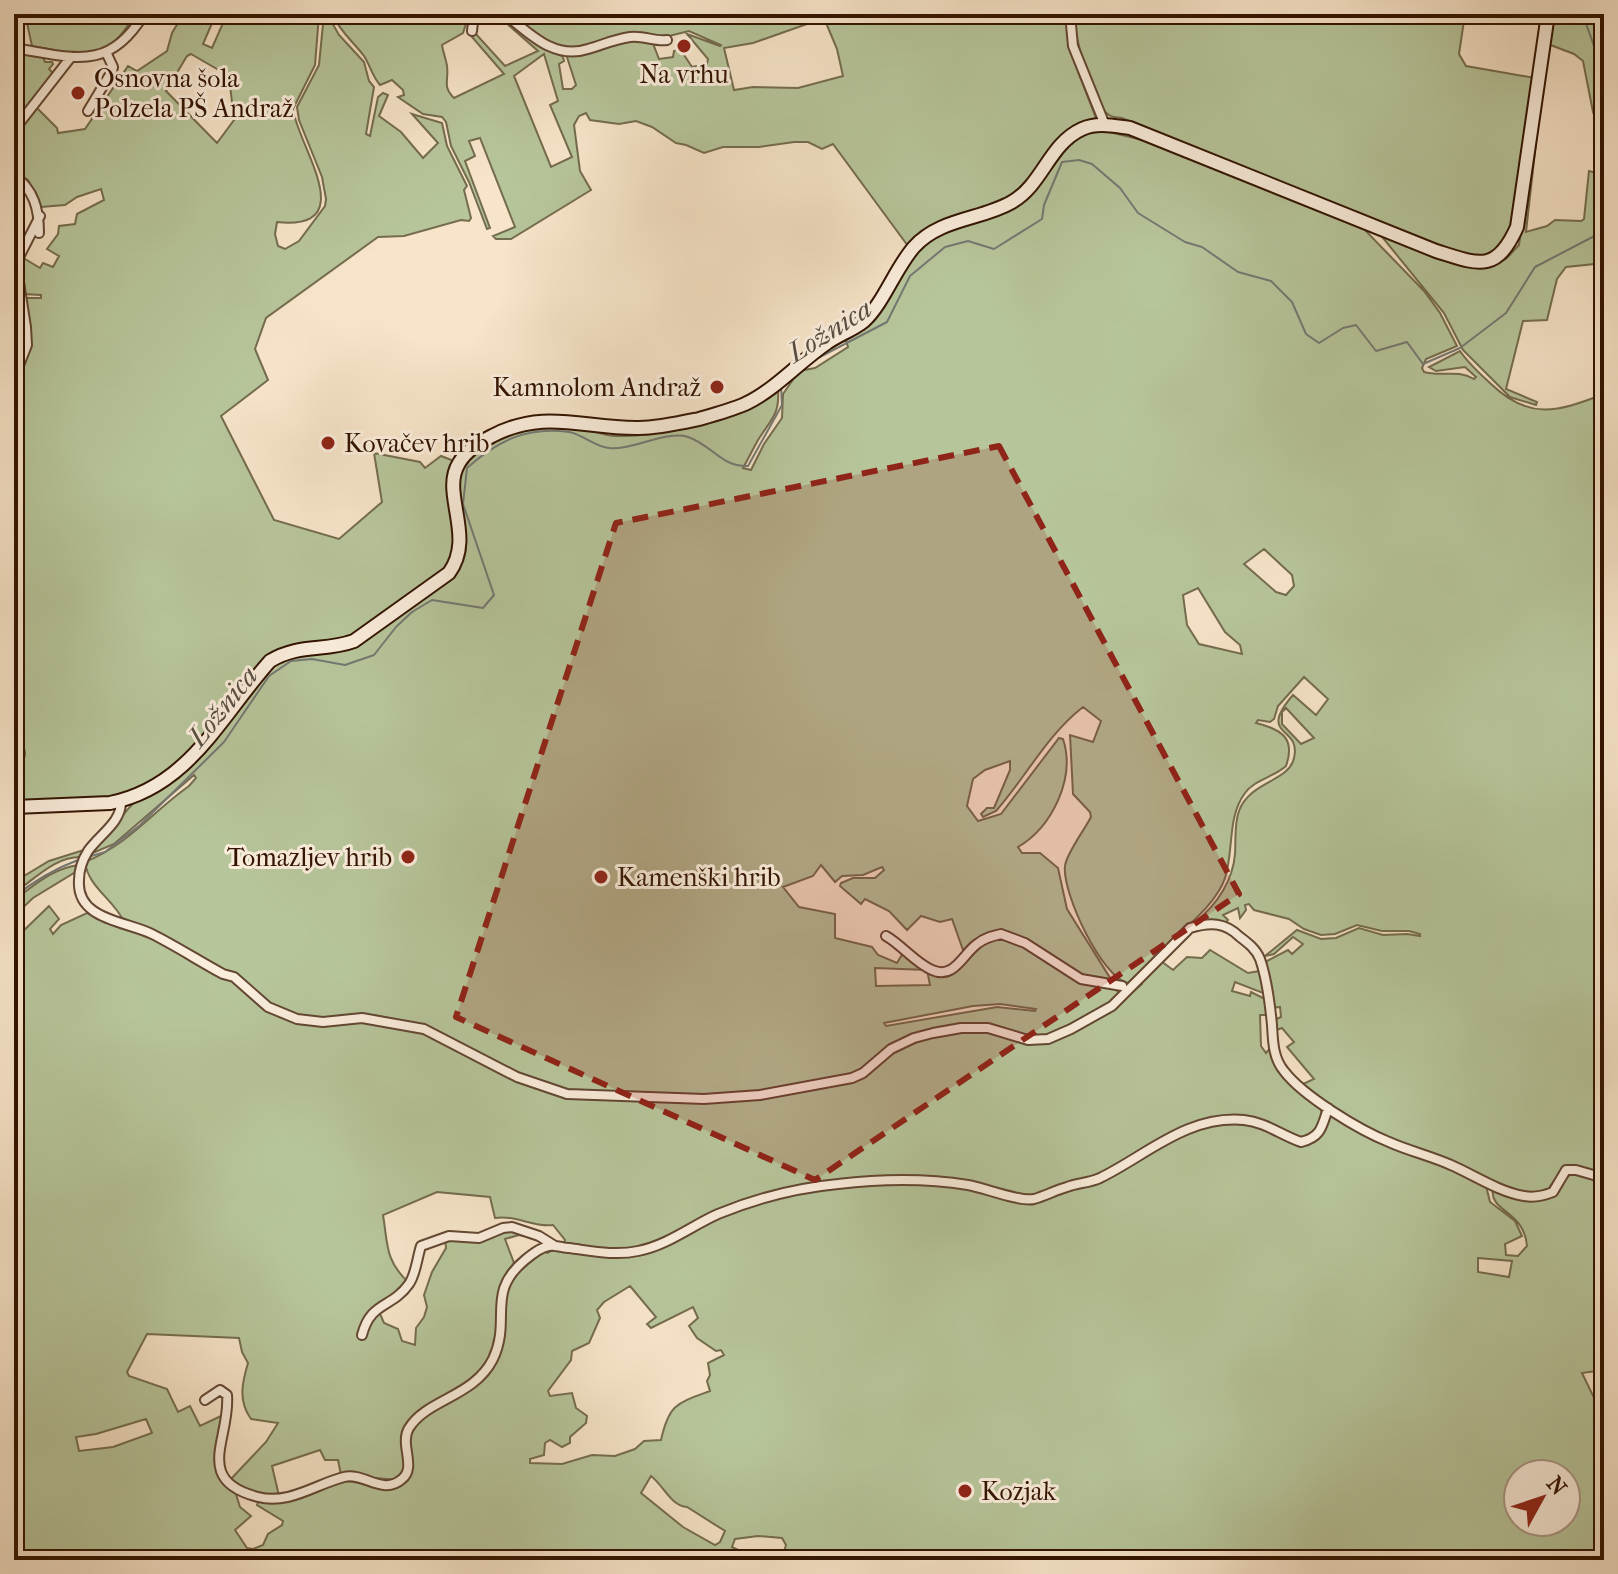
<svg xmlns="http://www.w3.org/2000/svg" width="1618" height="1574" viewBox="0 0 1618 1574" font-family="'IM FELL French Canon',serif">
<style>
.green{fill:#b7c59b;stroke:#746c4e;stroke-width:2;fill-rule:evenodd}
.lines{fill:none;stroke-linecap:round;stroke-linejoin:round}
.stream{stroke:#747873;stroke-width:2}
.street-casing{stroke:#634732;stroke-width:12}
.secondary-casing{stroke:#321300;stroke-width:16}
.street{stroke:#faeddc;stroke-width:8}
.secondary{stroke:#faeddc;stroke-width:12}
.marked{fill:#8f2418;fill-opacity:0.2;stroke:#8f2418;stroke-width:6;stroke-dasharray:16 10;stroke-linejoin:round}
.poi-dot{fill:#8f2418;stroke:#faeddc;stroke-width:3}
.labels{text-anchor:middle;stroke-width:6;stroke-linejoin:round;paint-order:stroke}
.poi-label{font-size:26px;fill:#321300;stroke:#faeddc;text-anchor:start}
.water-label{font-size:28px;font-style:italic;fill:#584e43;stroke:#faeddc}
</style>
<rect width="100%" height="100%" fill="#f7e4c9"/>
<filter id="stains"><feTurbulence type="fractalNoise" baseFrequency=".0025" numOctaves="4"/><feColorMatrix values="0 0 0 0 .2 0 0 0 0 .09 0 0 0 0 .02 0 0 0 .5 -.17"/></filter>
<radialGradient id="worn" r=".72"><stop offset=".6" stop-color="#630" stop-opacity="0"/><stop offset="1" stop-color="#630" stop-opacity=".3"/></radialGradient>
<path class="green" d="M25 14H135C107 65 82 55 32 46Z
M165 14H216L203 44 212 48 227 14H253L265 18 282 14H319L315 65 293 109C297 145 363 231 277 222L275 234 278 246 285 249 299 241 325 206 326 199 322 177 299 120 297 107 319 65 324 14H327L339 35 364 62 369 81 374 87 366 134 370 136 378 97 383 93 388 95 379 116 401 132 423 158 438 143 412 114 442 123 447 146 467 186 464 190 471 218 469 221 461 220 404 236 378 237 266 318 255 349 268 380 221 416 274 520 339 539 382 502 374 453 420 462 425 468 441 456 454 461 458 545 447 569 351 638 290 646 276 651 263 662 190 753 155 783 110 798 14 803V774L23 753 14 740V309L23 321 25 298H41V295L24 294 20 279V256L40 268 43 263 53 267 59 256 47 249 58 234 59 226 75 224 77 214 104 200 101 189 77 197 65 205 41 207 28 180 14 172V134L36 107 57 128 58 133 85 129 128 66 137 71 167 51 172 33 178 23ZM191 54 229 76 234 120 217 143 166 91 187 56Z
M332 14H469L463 33 442 45C443 52 446 59 447 66 449 81 442 86 454 98L504 74 472 37 476 34 505 66 538 51 496 14H502L563 57 564 61 559 64 563 89H572L576 85 566 54 634 38 652 41 659 59 673 57 674 51 680 49 692 67 707 64 708 59 687 34 720 46 721 45 689 31 665 37 642 33 570 50 549 45 508 14H1067L1069 48 1096 118 1072 128 1055 143 1023 189 1006 200 908 246 833 144 822 149 808 142H794L759 147H723L704 153 686 145 676 143 652 127 636 121 619 124 590 120 586 113 579 116 574 125 580 171 591 190 511 239H496L493 236 515 227 480 138 469 141 475 156 465 161 490 228 487 229 469 182 451 146 446 122 442 117 423 114 398 97 404 95 403 90 392 80 380 85C372 76 370 65 364 56 351 39 342 34 332 14ZM824 18 837 49 843 76 798 88 753 87 734 90 724 48 753 43ZM544 54 558 101 550 105 572 157 551 167 514 76Z
M1073 14H1465L1459 54 1466 66 1535 78 1512 228 1506 242 1487 256 1462 255 1315 196 1310 197 1122 118C1117 117 1113 118 1109 115 1094 107 1073 32 1073 14Z
M1552 14H1604V142L1593 112 1583 61 1574 54 1548 44Z
M34 52 41 53 45 62H52L53 64 49 69 54 74 14 125V53L31 55Z
M1101 130 1163 145 1363 228 1424 291 1440 313 1457 346 1426 359 1422 368 1424 372C1441 377 1457 369 1474 379L1476 377 1465 367 1436 371 1429 367 1460 351C1468 363 1479 373 1490 383 1529 421 1557 412 1604 394V1174L1570 1165 1561 1171 1549 1188 1537 1194 1509 1190 1468 1170 1382 1137 1329 1104 1303 1084 1314 1079 1287 1047 1294 1042 1282 1028 1274 1031V1020L1281 1017 1280 1007 1273 1008 1264 966 1267 961 1288 950 1292 954 1303 944 1293 937 1274 954 1265 956 1297 930 1321 939 1336 938 1359 928 1383 935 1407 934 1420 936V934L1409 931H1382L1357 925 1335 934 1321 935 1304 929 1289 919 1254 910 1249 904 1245 905 1246 910 1240 918 1238 908 1223 915 1228 920 1226 923 1196 921C1217 905 1233 880 1235 854 1236 840 1234 824 1239 811 1250 781 1289 782 1294 758 1302 725 1256 738 1293 695L1316 715 1328 699 1304 677 1278 706 1274 719 1270 722 1258 720 1256 723C1281 729 1296 738 1286 766 1274 777 1254 780 1245 793 1227 817 1234 850 1225 878 1216 905 1183 929 1164 949L1161 948V952L1128 983C1102 978 1062 893 1065 866 1066 854 1085 829 1091 817L1090 812 1073 794 1070 735 1093 742 1101 721 1083 707C1047 735 1026 777 996 811L983 817 981 814 987 808H994L1010 770V761L985 770 973 779 967 806 978 821 1001 814 1059 738 1063 739C1076 778 1052 827 1018 847L1022 853H1040L1058 868 1067 909 1112 981 1076 975 1027 941 1003 932 985 935 963 950 952 919 940 922 921 916 907 930 889 911 865 899 861 904 840 886 841 883 853 878H875L884 870 882 867 863 875 842 876 835 882 821 865 813 876 783 887 799 907 835 914V938L872 947 878 955 897 963 903 953C967 996 957 935 1001 936 1026 937 1046 962 1066 973 1081 982 1097 982 1114 986L1120 995 1091 1017 1049 1036 1034 1037 984 1025 957 1026 933 1031 890 1048 854 1075 782 1090 704 1096 569 1091 519 1075 424 1025 373 1015 318 1020 287 1012 258 998 233 974 193 955 150 929 122 918C111 898 88 886 85 862 129 844 151 813 189 786L196 778 194 775 114 844 88 855 135 801 172 782 193 763 272 667 289 656 343 650 360 644C376 632 392 619 408 607 425 595 450 585 460 566 471 548 464 533 460 514 452 478 467 451 499 434 521 424 554 422 577 427 591 429 604 437 618 436 659 436 753 421 778 388 780 415 771 419 758 440 753 449 748 459 743 468L751 470 764 444 782 418 783 394 799 371 815 368 848 347 845 338C884 318 892 275 922 246 949 220 991 220 1021 200 1052 178 1059 134 1101 130ZM1264 549 1292 575 1294 586 1286 595 1276 592 1244 564ZM1198 588 1225 632 1240 645 1242 654 1199 644 1187 625 1183 595ZM1286 708 1314 738 1301 744 1282 724V712ZM875 968 927 970 930 985 876 986ZM1000 1004 1036 1009 1035 1011 997 1007 886 1026 884 1023 973 1006Z
M1535 131 1537 134 1526 232 1547 226 1555 220 1581 221 1584 219 1589 171 1600 174 1604 156V263L1566 267 1557 279 1547 320 1523 321 1506 389 1537 402 1536 405 1510 397 1463 350 1444 313 1383 238 1386 237 1471 267H1487L1506 259 1519 245Z
M87 849 82 857C55 856 35 879 14 893V882L49 861Z
M79 865 77 871 33 898 14 916V900C35 885 53 868 79 865Z
M49 906 59 919 50 929 53 934 61 925 87 913 148 934 221 977 234 980 264 1007 296 1021 330 1024 363 1019 406 1026 434 1036 515 1080 569 1097 631 1098 655 1102 748 1099 849 1082 868 1073 897 1048 942 1033 988 1029 1032 1042 1049 1041 1097 1019 1131 989 1135 990 1142 984 1141 980 1161 961 1173 970 1187 957 1202 958 1210 950 1248 973 1260 971 1264 988 1263 993 1235 982 1232 991 1250 996 1251 992 1265 999 1269 1015H1260L1261 1046 1266 1053 1271 1047C1276 1077 1302 1085 1320 1106 1324 1118 1321 1126 1314 1135L1296 1139 1267 1123 1246 1118H1219L1197 1122 1165 1137 1102 1174 1062 1187 1063 1189C1075 1186 1089 1185 1100 1181 1146 1162 1184 1115 1239 1120 1263 1123 1280 1138 1302 1144L1315 1140 1328 1119 1335 1114 1381 1142 1485 1182 1490 1202 1515 1221 1522 1236 1505 1244 1506 1255 1518 1256 1527 1246C1524 1210 1489 1212 1493 1189 1513 1194 1540 1211 1558 1191 1565 1183 1565 1176 1574 1172L1604 1181V1370L1582 1373 1598 1406H1604V1526L1599 1534 1604 1538V1554L1601 1560H14V940ZM437 1192 490 1197 495 1218C518 1215 534 1228 553 1225L565 1240 563 1245 547 1253 545 1251C481 1272 518 1327 489 1369 469 1398 421 1407 408 1432 401 1447 418 1467 407 1480 399 1490 365 1478 354 1478 336 1478 318 1490 301 1495 287 1499 274 1500 259 1500L257 1505 283 1521 282 1525 268 1534 263 1545 253 1549 247 1548 235 1530 251 1516 240 1507 235 1491 217 1469V1454L223 1415 200 1426 190 1406 178 1412 167 1389 129 1376 127 1372 147 1334 239 1338 242 1352 248 1363C242 1383 238 1401 251 1419L278 1423 266 1442 230 1480C245 1494 259 1495 279 1496L272 1466 320 1450 325 1460H338L341 1475 398 1480 407 1468C406 1457 401 1449 402 1438 407 1409 466 1394 485 1367 494 1354 499 1337 500 1321 500 1313 497 1304 498 1296 500 1283 508 1274 514 1263L505 1239 519 1235 531 1237C501 1219 502 1236 477 1240 467 1241 456 1237 445 1239L446 1248 432 1272 424 1295 427 1307 424 1317 416 1328 415 1345 402 1341 398 1329 384 1323 377 1307 396 1296 408 1282C385 1260 388 1245 383 1215ZM1478 1258 1512 1261 1509 1277 1478 1272ZM630 1286 656 1317 647 1324 651 1328 693 1307 698 1318 689 1326 697 1338 716 1351 721 1350 724 1355 708 1363 710 1375 707 1381 710 1391C677 1403 669 1404 661 1440L644 1441 635 1449 615 1456 592 1455 562 1464 530 1463V1459L544 1455 545 1443 550 1440 562 1447 570 1443V1437L586 1423 587 1416 576 1408 572 1393 550 1396 548 1391 571 1360 572 1351 589 1343 600 1318 597 1310 604 1302ZM146 1419 152 1433 113 1447 79 1451 76 1437 96 1434ZM1518 1474H1566V1522H1518ZM651 1476C664 1486 671 1506 687 1507L725 1531 720 1542 715 1545 683 1527 641 1493ZM758 1536 782 1538 786 1545 784 1552C764 1562 751 1557 732 1547L735 1539Z"/>
<g class="lines">
<path class="stream" d="M1585 14 1584 18 1604 74
M814 360 887 322 910 276 945 247 968 241 994 249 1042 219 1044 205 1062 162 1079 160 1092 164 1120 188 1138 213 1185 242 1202 247 1238 272 1271 281 1292 302 1306 334 1319 343 1343 328 1356 325 1376 351 1407 342 1423 364 1460 348 1506 313 1535 267 1604 231
M88 857 105 852 140 825 224 742 269 676 291 661 312 659 345 665 374 655 396 627 412 612 432 600 483 608 494 595 463 504 467 468C497 441 527 426 569 432 582 434 595 447 609 448 630 451 666 430 688 437 712 445 721 467 748 466L782 405 781 386
M14 897C34 881 54 869 78 860"/>
<defs>
<path id="street" d="M261 14H279
M505 14C530 34 554 60 588 49 602 45 615 39 630 37 643 35 655 42 667 40
M1070 14 1073 46 1105 125
M472 31 474 14
M14 48C72 57 109 73 144 14
M88 111 112 71 113 67 106 52
M14 130 71 57
M14 175C34 190 39 209 39 233
M14 378 27 345 26 327 16 263 40 216
M14 742C24 752 19 759 14 770
M121 801C122 822 99 835 88 851 83 859 79 870 79 880 76 920 126 921 152 934 176 946 199 961 223 974L234 977 268 1007 297 1019 323 1022 362 1018 424 1029 517 1077 567 1094 704 1099 760 1095 852 1078 863 1073 891 1049 914 1038 933 1033 961 1028H988L1028 1040 1048 1039 1071 1029 1112 1006 1190 928C1210 922 1225 922 1240 937 1248 943 1256 949 1260 959 1267 979 1270 1004 1272 1025 1273 1041 1273 1058 1284 1071 1303 1096 1359 1130 1389 1142 1409 1151 1431 1156 1451 1165 1474 1175 1499 1192 1524 1196 1535 1198 1543 1196 1553 1192L1566 1170H1576L1604 1178
M886 936C902 945 915 963 932 970 954 980 963 954 977 944 984 938 992 936 1001 934L1025 943 1081 979 1122 986
M362 1335C371 1301 391 1309 409 1284 416 1274 417 1258 421 1246L449 1236 479 1238 503 1228 512 1227 539 1236 555 1246
M205 1400 220 1390 227 1395C231 1438 192 1480 258 1497 289 1505 316 1484 344 1477 364 1472 383 1496 402 1479 417 1467 399 1444 409 1428 427 1399 474 1397 493 1359 512 1319 485 1293 525 1260 531 1255 541 1247 549 1246 555 1245 564 1248 569 1248 592 1251 615 1256 638 1251 668 1245 691 1226 718 1214 757 1198 796 1188 838 1184 880 1179 925 1178 968 1185 985 1188 1019 1202 1034 1199 1045 1196 1056 1190 1067 1187 1077 1183 1089 1183 1100 1178 1147 1155 1187 1115 1244 1120 1265 1122 1281 1135 1301 1142 1321 1137 1322 1127 1328 1108"/>
<path id="secondary" d="M14 807 110 803C189 787 220 717 270 661 300 643 324 652 354 641L449 573C476 536 440 493 459 463 466 451 480 442 492 436 545 408 584 429 639 428 658 428 680 423 699 419 713 415 731 410 745 404 775 390 799 362 827 343 838 335 853 330 864 321 883 304 896 267 914 247 940 218 981 220 1012 202 1043 184 1049 144 1082 129 1097 122 1114 126 1130 128L1436 251C1478 264 1496 274 1517 227L1548 14"/>
</defs>
<use href="#street" class="street-casing"/>
<use href="#secondary" class="secondary-casing"/>
<use href="#street" class="street"/>
<use href="#secondary" class="secondary"/>
</g>
<path class="marked" d="M999 446 1239 894 815 1180 456 1017 616 523Z"/>
<g class="poi-dot">
<circle cx="684" cy="46" r="8"/>
<circle cx="78" cy="93" r="8"/>
<circle cx="717" cy="387" r="8"/>
<circle cx="328" cy="443" r="8"/>
<circle cx="408" cy="857" r="8"/>
<circle cx="601" cy="877" r="8"/>
<circle cx="965" cy="1491" r="8"/>
</g>
<g class="labels">
<g class="poi-label">
<text x="684" y="83" text-anchor="middle">Na vrhu</text>
<text x="94" y="87">Osnovna šola<tspan x="94" dy="30">Polzela PŠ Andraž</tspan></text>
<text x="701" y="396" text-anchor="end">Kamnolom Andraž</text>
<text x="344" y="452">Kovačev hrib</text>
<text x="392" y="866" text-anchor="end">Tomazljev hrib</text>
<text x="617" y="886">Kamenški hrib</text>
<text x="981" y="1500">Kozjak</text>
</g>
<g class="water-label">
<text transform="translate(829 330) rotate(-32)" y="10">Ložnica</text>
<text transform="translate(222 706) rotate(-51)" y="10">Ložnica</text>
</g>
</g>
<rect width="1618" height="1574" fill="none" stroke="#f7e4c9" stroke-width="48"/>
<rect x="16" y="16" width="1586" height="1542" fill="none" stroke="#321300" stroke-width="4"/>
<rect x="24" y="24" width="1570" height="1526" fill="none" stroke="#321300" stroke-width="2"/>
<g transform="translate(1542 1498) rotate(50)"><circle r="38" fill="#faeddc" stroke="#aa9684" stroke-width="2"/>
<path d="M0-6L14 30L0 20L-14 30Z" fill="#8f2418"/>
<text y="-12" font-size="22" font-weight="bold" text-anchor="middle" fill="#321300">N</text>
</g>
<rect width="100%" height="100%" filter="url(#stains)"/>
<rect width="100%" height="100%" fill="url(#worn)"/>
</svg>
